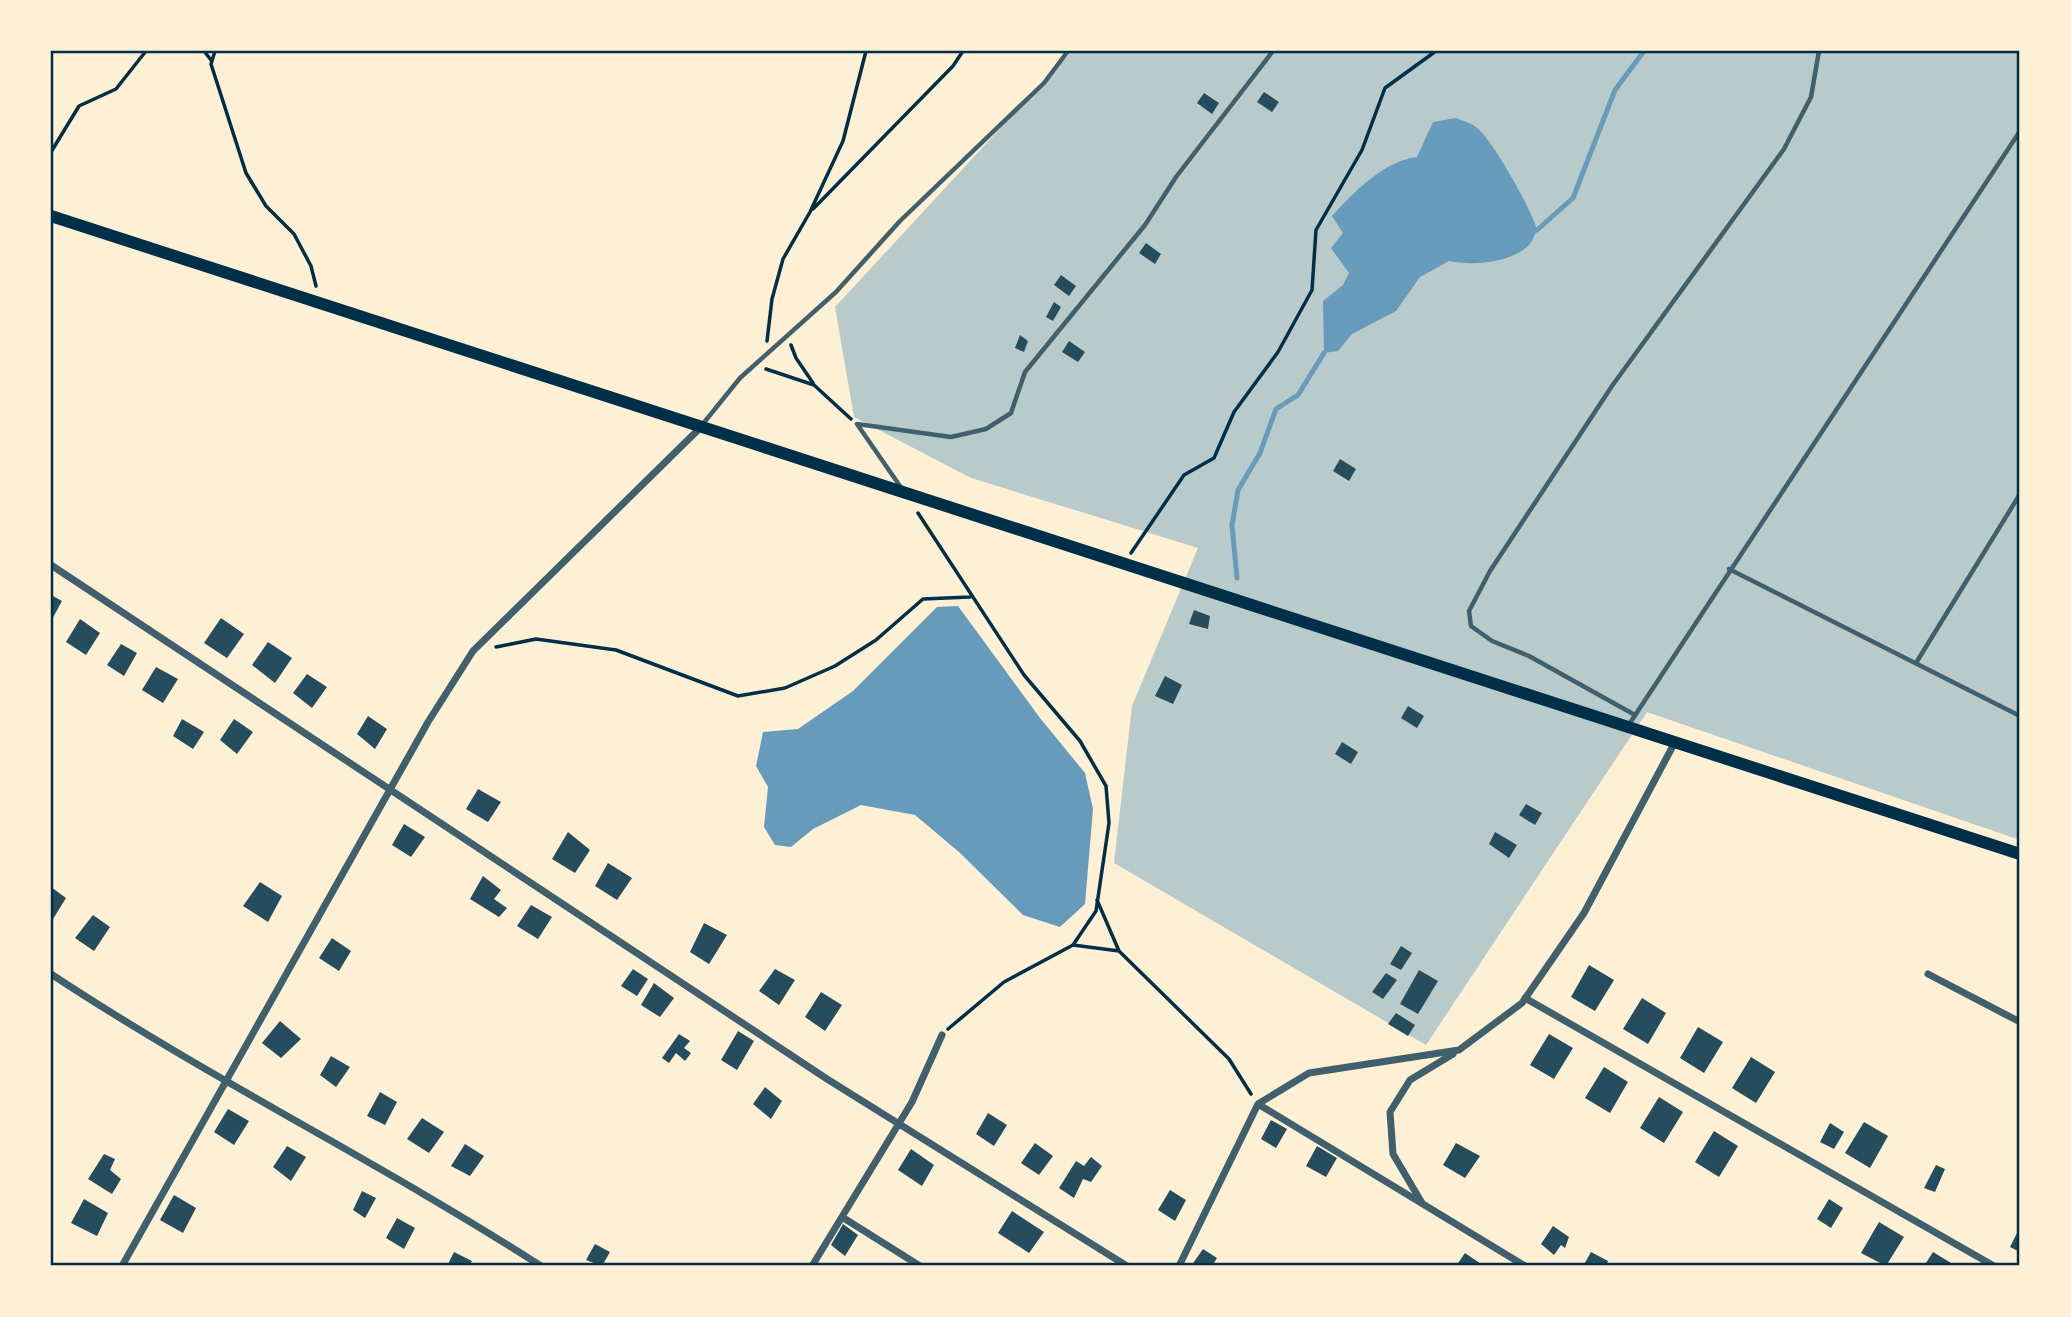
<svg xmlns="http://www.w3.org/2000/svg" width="2071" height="1317" viewBox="0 0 2071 1317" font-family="'Open Sans',sans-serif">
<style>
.green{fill:#b9caca}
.water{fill:#669bbc}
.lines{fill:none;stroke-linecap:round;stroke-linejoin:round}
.stream{stroke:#669bbc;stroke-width:5}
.building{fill:#264d5e}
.path{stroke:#003049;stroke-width:3.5}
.service{stroke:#3f606c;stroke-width:4.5}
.minor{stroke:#3f606c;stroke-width:7}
.primary{stroke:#003049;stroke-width:12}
.neatline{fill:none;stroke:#003049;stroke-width:2.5}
</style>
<rect width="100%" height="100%" fill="#fdf0d5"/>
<path class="green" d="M1072 51H2020V840L1647 712 1426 1045 1114 863 1132 706 1198 548 971 478 854 417 835 307Z"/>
<path class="water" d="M1456 118C1463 121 1471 123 1476 127 1491 137 1533 212 1537 230 1535 234 1533 241 1529 245 1511 263 1472 266 1449 261L1420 277 1396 311 1352 334 1338 351 1324 353 1323 301 1343 285 1349 273 1331 248 1343 233 1332 216C1354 192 1384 161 1417 157L1433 122Z
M958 606 1040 718 1085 773 1093 809 1085 904 1060 927 1023 915 959 852 915 815 861 805 813 829 791 847 775 845 764 827 768 787 756 766 763 732 798 729 853 691 937 607Z"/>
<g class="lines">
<path class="stream" d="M1537 230 1573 198 1615 90 1644 51
M1237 578 1232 525 1238 490 1260 453 1276 409 1298 395 1324 353"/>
</g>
<path class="building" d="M1264 92 1279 102 1272 112 1257 102Z
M1204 93 1219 103 1212 114 1197 103Z
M1146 243 1161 254 1155 264 1139 253Z
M1061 275 1076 286 1069 296 1054 285Z
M1054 302 1061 307 1053 321 1046 317Z
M1020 335 1028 341 1024 352 1015 348Z
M1069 341 1085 352 1078 362 1062 352Z
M1340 459 1356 469 1349 481 1333 471Z
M51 595 62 601 51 621Z
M1194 610 1210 616 1208 629 1189 624Z
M221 618 244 634 227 658 204 643Z
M80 619 100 633 86 655 66 642Z
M268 642 292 658 275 683 252 665Z
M121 644 137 653 124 676 107 665Z
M156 667 178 679 163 703 142 690Z
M307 674 327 687 312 708 293 693Z
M1165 676 1182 685 1173 704 1155 696Z
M1408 706 1424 716 1417 728 1401 718Z
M368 716 387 729 375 749 357 734Z
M182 719 204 732 193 749 173 736Z
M234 719 253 732 237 754 220 740Z
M1342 742 1358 752 1351 764 1335 754Z
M478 789 501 802 488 822 466 809Z
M1526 804 1542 813 1535 825 1519 815Z
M404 824 425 837 411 857 392 845Z
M568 832 590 850 575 873 552 859Z
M1495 832 1517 845 1509 858 1489 844Z
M608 863 632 878 617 900 595 886Z
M483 876 501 890 494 899 507 908 499 917 470 899Z
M260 882 282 896 268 922 243 906Z
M51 887 66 898 53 919 51 917Z
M531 905 552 917 538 939 517 926Z
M93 915 110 927 94 951 75 938Z
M704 923 727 935 709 964 690 952Z
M332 938 351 951 339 971 319 958Z
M1401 946 1412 953 1401 970 1390 964Z
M1589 965 1614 980 1595 1011 1571 997Z
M633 969 648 979 637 996 621 986Z
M775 969 795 980 779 1005 759 991Z
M1419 970 1438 981 1418 1014 1400 1004Z
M1386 973 1397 980 1383 999 1372 992Z
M654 983 674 998 660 1017 641 1005Z
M821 992 842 1005 825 1031 805 1017Z
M1642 998 1666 1013 1648 1044 1623 1029Z
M1396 1013 1415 1025 1408 1036 1388 1024Z
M280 1021 301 1039 281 1058 262 1043Z
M1698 1027 1723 1042 1704 1073 1680 1058Z
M738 1031 754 1041 737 1070 721 1060Z
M679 1034 690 1041 684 1048 691 1053 685 1061 676 1053 669 1063 662 1058Z
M1549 1034 1573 1048 1554 1079 1530 1065Z
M331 1056 350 1067 336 1087 320 1075Z
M1751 1057 1775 1072 1756 1103 1732 1088Z
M1604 1067 1628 1082 1610 1113 1585 1098Z
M765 1087 782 1101 771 1119 753 1104Z
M380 1092 397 1102 385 1125 367 1116Z
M1659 1097 1683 1112 1664 1143 1640 1128Z
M228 1109 249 1121 234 1145 214 1132Z
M988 1113 1007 1125 994 1146 976 1134Z
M422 1118 444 1132 429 1153 407 1139Z
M1271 1120 1287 1129 1276 1148 1261 1139Z
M1864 1122 1888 1136 1870 1168 1845 1153Z
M1830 1123 1844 1132 1834 1149 1820 1142Z
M1714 1131 1738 1146 1719 1177 1695 1162Z
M1035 1143 1053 1156 1039 1175 1021 1163Z
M1456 1143 1480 1156 1465 1178 1443 1165Z
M465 1144 484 1156 470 1176 451 1166Z
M287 1146 306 1157 291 1181 273 1167Z
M1317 1146 1337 1158 1326 1177 1306 1166Z
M911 1149 934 1165 922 1186 898 1170Z
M104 1154 115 1159 110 1170 121 1179 112 1194 88 1179Z
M1091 1157 1102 1166 1091 1182 1083 1179 1074 1198 1059 1188 1076 1161 1084 1166Z
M1936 1165 1945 1169 1935 1192 1924 1188Z
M1170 1190 1186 1200 1175 1221 1158 1210Z
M362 1191 376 1198 365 1218 353 1210Z
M174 1195 196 1208 183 1233 160 1220Z
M84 1199 108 1213 97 1236 71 1223Z
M1829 1199 1843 1208 1831 1228 1817 1219Z
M1012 1211 1044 1232 1029 1253 998 1233Z
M397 1218 415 1228 404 1249 386 1238Z
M1879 1222 1904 1237 1886 1266 1861 1253Z
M843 1224 858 1235 845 1256 831 1245Z
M1553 1226 1569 1237 1565 1248 1561 1245 1554 1255 1541 1244Z
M2020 1227V1252L2010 1247Z
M595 1244 610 1252 602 1266 586 1260Z
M1203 1249 1217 1258 1212 1266H1191Z
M454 1252 472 1261 469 1266H447Z
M1591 1252 1608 1261 1606 1266H1583Z
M1933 1252 1956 1266H1924Z
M1465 1253 1484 1266H1456Z"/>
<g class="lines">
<path class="path" d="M204 51 211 60
M215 51 211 64 246 173 266 206 294 234 311 266 316 286
M51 152 79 106 116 89 146 51
M813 209 953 66 963 51
M767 341 772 299 783 259 810 212 843 141 866 51
M791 345 796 358 813 383
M766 369 814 385 851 419
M918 513 1024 675 1080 741 1106 786 1109 823 1096 911 1073 945 1004 982 948 1029
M1131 553 1184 475 1214 458 1234 412 1278 352 1312 290 1316 230 1362 150 1385 88 1436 51
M496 647 536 639 616 650 738 696 785 688 835 666 876 640 923 599 970 597
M1097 900 1119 951 1229 1059 1251 1094
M1073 945 1119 951"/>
<path class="service" d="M702 425 740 378 836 292 900 221 1044 83 1068 51
M902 489 857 424 951 437 986 429 1011 413 1025 372 1145 225 1176 177 1273 51
M1729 569 2020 716
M1916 663 2020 494
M1635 715 1529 656 1492 641 1471 626 1469 611 1490 571 1612 386 1784 149 1811 97 1819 51
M1628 726 2020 131"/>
<path class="minor" d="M51 565 827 1079 1127 1266
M51 974C210 1079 381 1163 541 1266
M1928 974 2020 1022
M1525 998 1994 1266
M1258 1104 1525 1266
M1422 1203 1393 1154 1390 1112 1410 1080 1453 1054
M842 1217 920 1266
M122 1266 428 722 473 651 701 427
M812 1266 912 1102 942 1035
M1179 1266 1258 1104 1309 1073 1459 1050 1522 1003 1584 913 1675 742"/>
<path class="primary" d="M51 216 2020 854"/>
</g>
<rect width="2071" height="1317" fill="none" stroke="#fdf0d5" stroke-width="105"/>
<rect x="52" y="52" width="1966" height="1212" class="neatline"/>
</svg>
